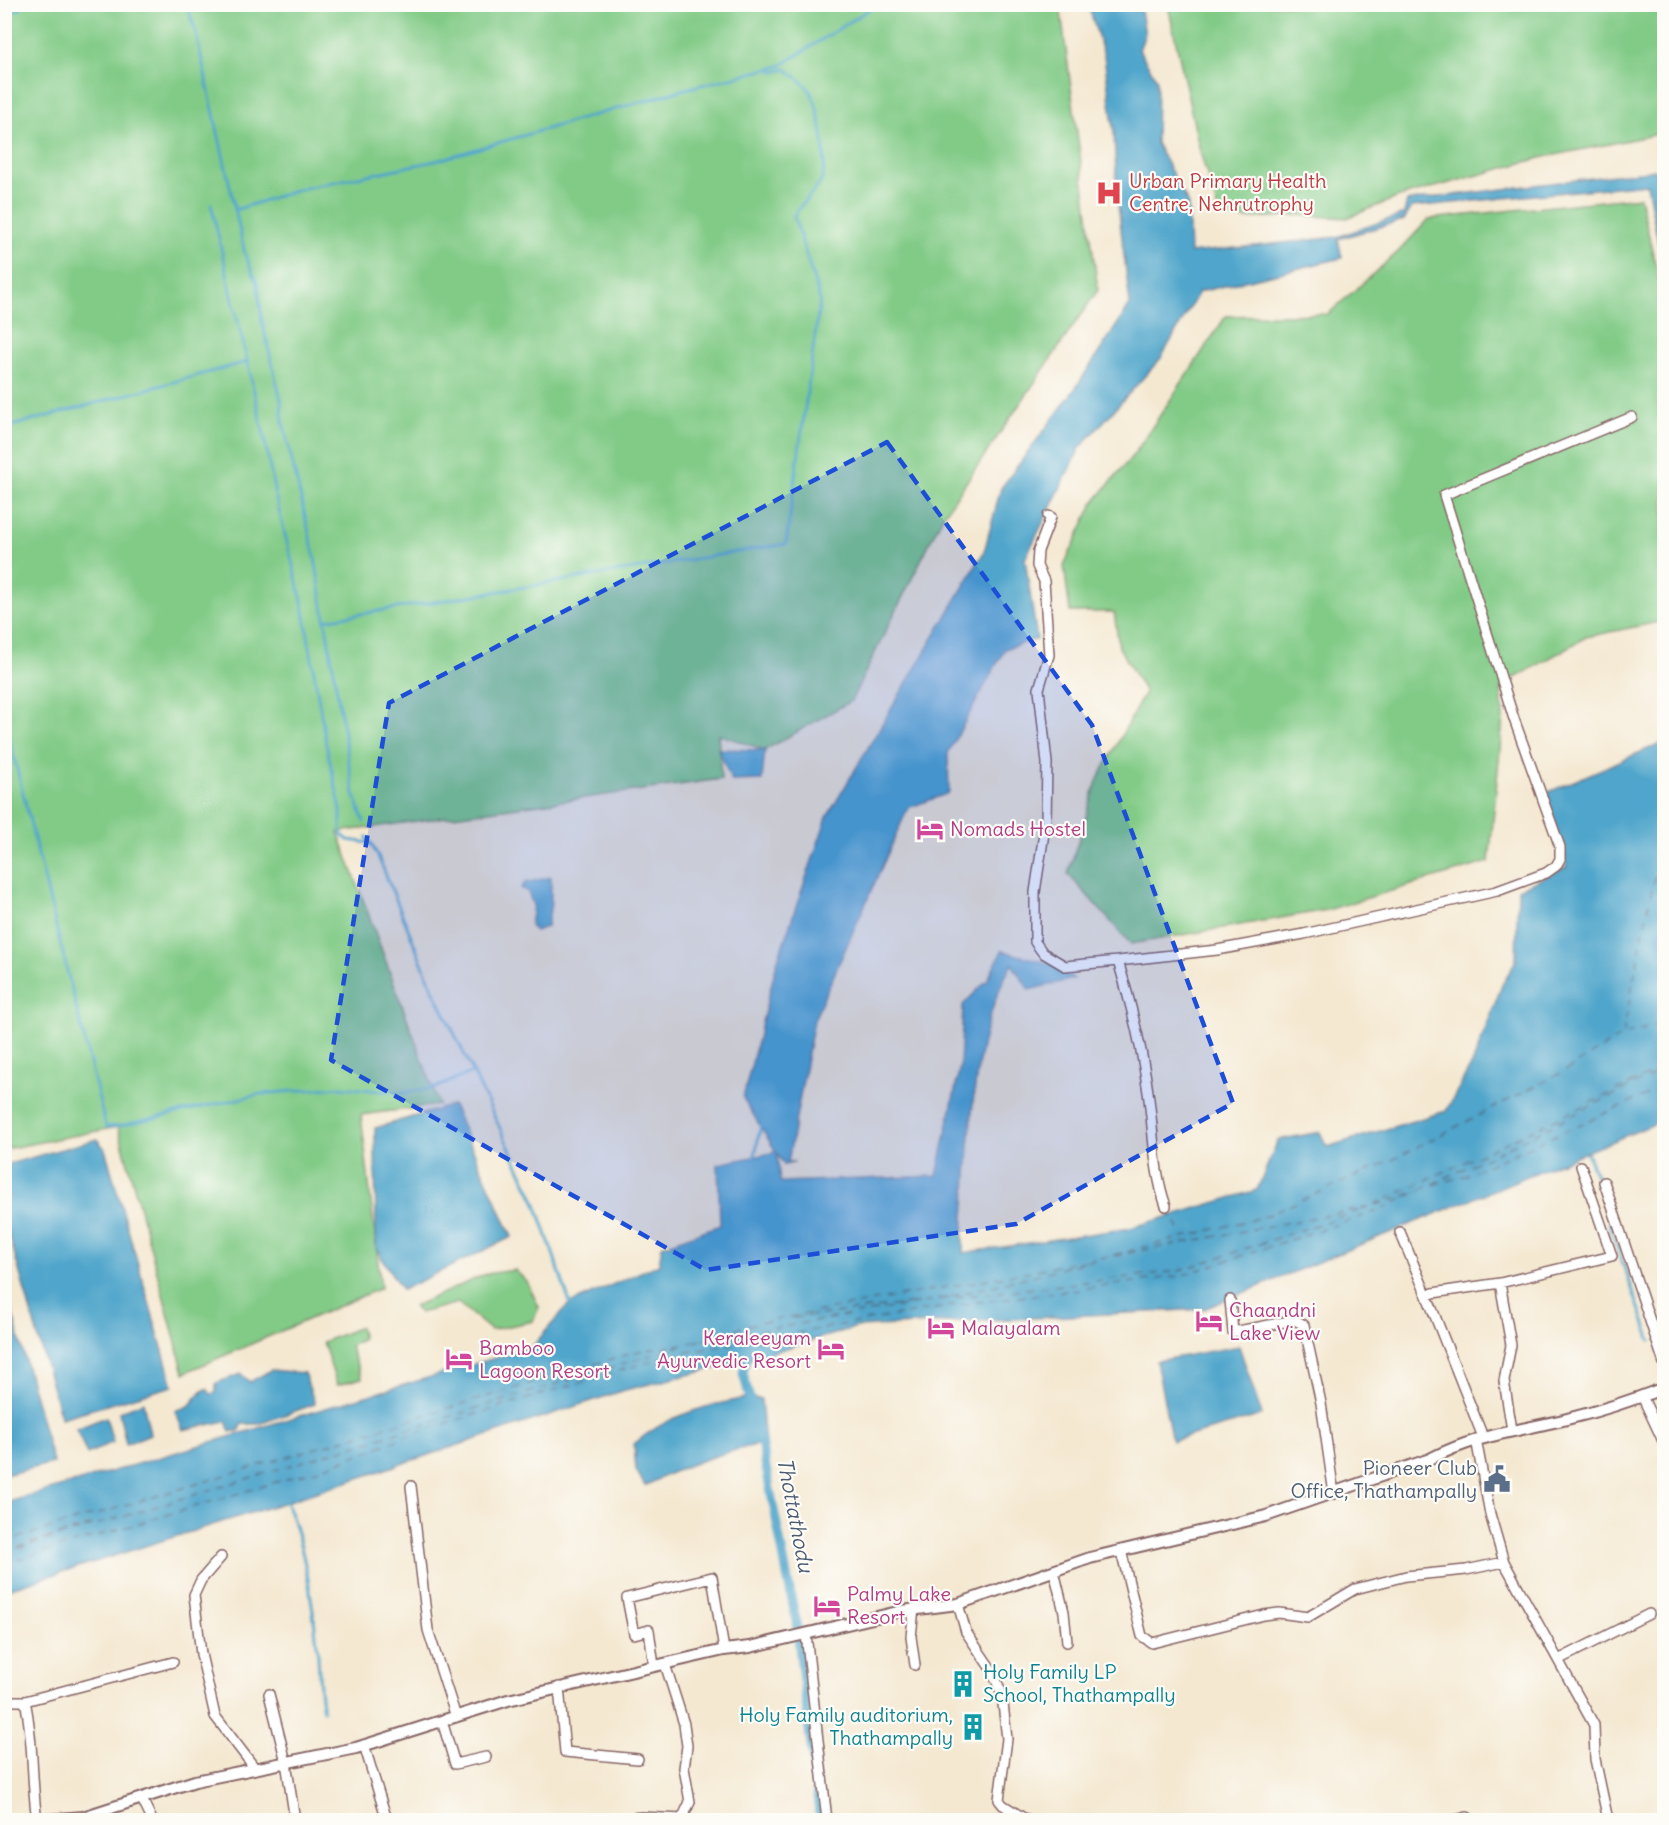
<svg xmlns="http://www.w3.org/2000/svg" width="1669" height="1825" viewBox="0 0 1669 1825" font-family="Delius,sans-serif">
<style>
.green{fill:#82cb87;stroke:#667559;stroke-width:1.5}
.water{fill:#4fa5cb;stroke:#4c627b;stroke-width:1.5}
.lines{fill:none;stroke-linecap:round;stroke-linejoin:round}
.stream{stroke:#4fa5cb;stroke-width:3}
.canal{stroke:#4fa5cb;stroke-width:9}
.ferry{stroke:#4c5b73;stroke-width:1.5;stroke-dasharray:8 6;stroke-linecap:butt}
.minor-casing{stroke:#866565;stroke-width:12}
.major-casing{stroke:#866565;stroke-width:14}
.minor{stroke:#fff;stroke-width:9}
.major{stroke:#fff;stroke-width:10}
.marked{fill:#1d4ed8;fill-opacity:0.2;stroke:#1d4ed8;stroke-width:4.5;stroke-dasharray:12 8;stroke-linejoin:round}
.labels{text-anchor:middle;stroke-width:4.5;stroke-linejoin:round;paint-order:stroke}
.health-label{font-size:20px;fill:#be3a42;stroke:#fdfcf7;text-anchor:start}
.hotel-label{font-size:20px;fill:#b23c85;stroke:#fdfcf7;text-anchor:start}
.service-label{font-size:20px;fill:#4e5e75;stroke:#fdfcf7;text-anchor:end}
.culture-label{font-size:20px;fill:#0d838f;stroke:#fdfcf7;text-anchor:start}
.water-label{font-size:21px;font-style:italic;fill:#4c5b73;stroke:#fdfcf7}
</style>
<rect width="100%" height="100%" fill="#fdfcf7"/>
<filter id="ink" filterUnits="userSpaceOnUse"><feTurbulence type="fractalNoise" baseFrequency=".0167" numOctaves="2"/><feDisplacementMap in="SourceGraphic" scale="12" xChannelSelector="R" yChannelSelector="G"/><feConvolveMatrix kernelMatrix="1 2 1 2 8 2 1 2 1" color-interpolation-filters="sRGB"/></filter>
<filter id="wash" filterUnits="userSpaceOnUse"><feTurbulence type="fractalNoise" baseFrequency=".008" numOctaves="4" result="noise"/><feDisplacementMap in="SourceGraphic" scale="24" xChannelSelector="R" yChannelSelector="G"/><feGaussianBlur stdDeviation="1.35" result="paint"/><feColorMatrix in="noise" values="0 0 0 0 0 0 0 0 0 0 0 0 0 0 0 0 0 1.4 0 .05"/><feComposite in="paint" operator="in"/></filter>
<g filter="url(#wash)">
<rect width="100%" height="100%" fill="#f4e8d1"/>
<path class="green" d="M5 4 1060 5 1098 290 943 516 851 701 765 750 718 734 721 779 338 832 439 1105 361 1115 381 1288 184 1373 118 1127 5 1149Z
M1168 5H1664V133L1540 158 1399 197 1347 218 1296 215 1246 219 1220 216 1200 152Z
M1640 197 1664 303V621L1586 637 1501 686 1503 718 1489 862 1327 910 1131 944 1068 874 1097 781 1145 692 1119 647 1114 612H1070L1064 565 1094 502 1135 453 1226 316 1328 314 1398 252 1429 219Z
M515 1270 527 1282 539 1307 533 1321 491 1330 458 1303 419 1313 414 1306 486 1274Z
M360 1327 363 1339 350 1346 362 1378 337 1385 323 1342Z"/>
<path class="water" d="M1088 5H1140L1145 34 1139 50 1157 80 1156 143 1188 203 1190 253 1337 237 1404 214 1407 201 1655 170 1664 208V247H1659L1647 184 1412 207 1404 220 1338 239 1342 258 1199 292 1161 358 1080 448 1025 559 1037 639 1005 649 948 753 949 793 908 808 814 1020 788 1162H795L784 1165 777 1153 780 1182 937 1176 960 1066 963 1005 988 979 1002 951 1056 965 1074 979 1029 990 1012 964C968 1042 971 1143 963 1231V1253L1130 1228 1257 1190 1278 1140 1320 1132 1327 1147 1446 1111 1473 1062 1502 985 1516 960 1518 889 1567 867 1544 794 1664 742V1120L1204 1309 857 1327 733 1364 625 1390 286 1502 5 1590V1503L532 1347 569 1304 659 1264 662 1246 720 1225 718 1164 776 1152 743 1098 777 962 827 817 984 552 1001 488 1075 389 1130 305 1117 196 1114 133 1104 55Z
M718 749 765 750 762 780 732 781Z
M551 877V903L547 927 535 931 530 926 533 905 528 892 521 888 525 883Z
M453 1105 512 1237 402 1290 376 1249 375 1128Z
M97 1139 105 1149 173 1386 61 1418 5 1221V1165Z
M4 1282 53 1463 5 1475H4Z
M1239 1346 1262 1415 1172 1441 1156 1361Z
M271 1370 304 1373 315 1404 259 1424H242L240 1430 230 1432 226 1421 183 1430 175 1411 189 1406 202 1391 207 1389 211 1394 216 1393V1383L241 1374 250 1382Z
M746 1398 761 1399 765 1443C723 1452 683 1465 645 1486L636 1470 634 1444C667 1415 704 1406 746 1398Z
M143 1402 150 1434 126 1444 119 1412Z
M106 1417 113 1442 87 1454 76 1429Z"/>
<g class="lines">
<path class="stream" d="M186 4 195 29 245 254 258 285 262 322 281 400 283 423 315 558 354 794 364 822
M4 12 20 9V4
M211 204 262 426 275 495 303 605 326 744 341 810V834L348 840 370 843
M235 210 300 189 435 161 689 88 780 66 878 4
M4 428 247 362
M324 620 786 544 820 300 794 216C801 203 812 195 820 183 830 168 820 106 810 91 804 82 794 75 786 69L775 72 770 68
M4 717 106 1127 120 1126 260 1094 340 1087 401 1093 435 1088 473 1072
M367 837 378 856 432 987 535 1201 571 1306
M1587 1153 1603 1193
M754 1160 761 1125
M1607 1201 1610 1228 1651 1341
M286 1502C306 1549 313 1605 318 1655 319 1673 319 1691 323 1710"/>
<path class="canal" d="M749 1348 743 1373 753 1410
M759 1432 796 1621 820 1820"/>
<path class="ferry" d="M1623 1034 1654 879 1664 858
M1434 1185 1466 1175 1664 1087
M1377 1205 1418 1191
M1168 1210 1182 1234
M1114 1256 1369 1207 1664 1068
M942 1299 1179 1271 1364 1209
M793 1318 917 1303
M694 1342 748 1325 1094 1259
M4 1542 635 1352 933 1301 1266 1216 1390 1161 1565 1071 1623 1035 1664 1023
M4 1551 99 1523
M4 1553 681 1346
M4 1564 323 1468 424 1430 671 1355 957 1305 1180 1276 1378 1211 1664 1070"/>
</g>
</g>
<g filter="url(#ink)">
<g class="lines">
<defs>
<path id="minor" d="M1048 516 1051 517 1038 551 1037 566 1044 581 1049 655 1039 689 1047 763 1046 820 1035 892V942L1043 953 1065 966 1118 961
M1604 1182 1664 1363
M1166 1206C1153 1170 1154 1131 1148 1092 1142 1048 1131 1004 1118 961L1217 950 1304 934 1497 891 1546 873 1556 866 1560 859V847L1514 719 1444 495 1632 417
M1400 1232 1427 1296
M1500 1283 1511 1345 1504 1381 1512 1430
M1230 1300 1233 1332 1295 1320 1304 1325 1321 1403 1334 1494
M1642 1396 1664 1443
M1483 1437 1427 1296 1433 1293 1500 1283 1612 1256 1581 1166
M1476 1439 1490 1514 1504 1562 1594 1725 1595 1759 1608 1820
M411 1486 428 1630 456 1717
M1121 1550 1142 1636 1152 1643 1264 1615 1279 1613 1308 1617 1355 1589 1406 1576 1466 1570 1504 1562
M221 1557 201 1580 194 1595 201 1654 215 1716 254 1767
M1054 1571 1064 1612 1067 1642
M958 1604 966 1632 993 1672 1002 1695 1007 1739 999 1800 1003 1805 1027 1820
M914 1608 911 1637 915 1665
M806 1634 827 1820
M1558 1660 1649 1614
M654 1666 649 1630 634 1634 627 1598 712 1577 724 1650
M559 1687 565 1752 638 1759
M269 1694 286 1762 295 1820
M4 1701H25L173 1662
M25 1701C34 1740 31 1780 37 1820
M442 1721 455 1764 486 1757
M364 1745 387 1820
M142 1799 152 1820
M611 1820 642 1817 682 1819 690 1802 684 1768 687 1746 684 1724 665 1664
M1455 1820 1467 1817 1472 1820"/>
<path id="major" d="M47 1820 83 1817 195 1781 356 1748 508 1700 724 1650 750 1647 902 1611 958 1604 1090 1558 1266 1516 1430 1459C1476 1435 1518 1431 1567 1419 1600 1411 1633 1400 1664 1388"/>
</defs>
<use href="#minor" class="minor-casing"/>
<use href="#major" class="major-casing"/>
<use href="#minor" class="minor"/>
<use href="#major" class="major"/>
</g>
</g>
<path class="marked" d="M887 442 1092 725 1233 1103 1016 1224 706 1270 331 1060 389 703Z"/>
<defs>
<symbol id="hospital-bare" viewBox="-9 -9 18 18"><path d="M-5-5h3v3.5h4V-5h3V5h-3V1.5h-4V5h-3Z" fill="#e0444e" stroke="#fdfcf7" stroke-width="2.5" paint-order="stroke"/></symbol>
<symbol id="hotel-bare" viewBox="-9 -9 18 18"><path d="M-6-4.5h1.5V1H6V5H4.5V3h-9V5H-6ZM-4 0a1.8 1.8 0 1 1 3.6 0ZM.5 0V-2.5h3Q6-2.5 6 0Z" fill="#d1479c" stroke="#fdfcf7" stroke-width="2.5" paint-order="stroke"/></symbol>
<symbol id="civic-bare" viewBox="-9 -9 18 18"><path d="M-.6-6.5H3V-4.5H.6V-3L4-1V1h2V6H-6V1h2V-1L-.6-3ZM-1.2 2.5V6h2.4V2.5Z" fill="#5c6f8a" stroke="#fdfcf7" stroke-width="2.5" paint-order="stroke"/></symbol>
<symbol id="building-bare" viewBox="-9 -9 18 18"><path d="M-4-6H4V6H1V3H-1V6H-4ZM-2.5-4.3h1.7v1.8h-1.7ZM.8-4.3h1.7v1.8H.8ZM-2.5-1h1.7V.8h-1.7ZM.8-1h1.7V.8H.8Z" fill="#0f9aa8" stroke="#fdfcf7" stroke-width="2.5" paint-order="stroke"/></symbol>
</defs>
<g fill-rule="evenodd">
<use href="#hospital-bare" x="1090" y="174" width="38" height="38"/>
<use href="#hotel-bare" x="911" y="810" width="38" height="38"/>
<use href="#hotel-bare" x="1190" y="1302" width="38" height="38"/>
<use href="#hotel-bare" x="922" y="1309" width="38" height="38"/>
<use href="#hotel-bare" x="812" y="1330" width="38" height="38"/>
<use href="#hotel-bare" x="440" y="1340" width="38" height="38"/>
<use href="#civic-bare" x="1478" y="1460" width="38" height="38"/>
<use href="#hotel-bare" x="808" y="1587" width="38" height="38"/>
<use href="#building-bare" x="944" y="1665" width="38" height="38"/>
<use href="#building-bare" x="954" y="1708" width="38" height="38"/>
</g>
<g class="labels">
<g class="health-label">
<text x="1129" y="188">Urban Primary Health<tspan x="1129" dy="23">Centre, Nehrutrophy</tspan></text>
</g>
<g class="hotel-label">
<text x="950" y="836">Nomads Hostel</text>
<text x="1229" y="1317">Chaandni<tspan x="1229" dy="23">Lake View</tspan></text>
<text x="961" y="1335">Malayalam</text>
<text x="811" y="1345" text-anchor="end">Keraleeyam<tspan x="811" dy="23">Ayurvedic Resort</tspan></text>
<text x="479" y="1355">Bamboo<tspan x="479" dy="23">Lagoon Resort</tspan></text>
<text x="847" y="1601">Palmy Lake<tspan x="847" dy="23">Resort</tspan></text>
</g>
<g class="service-label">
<text x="1477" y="1475">Pioneer Club<tspan x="1477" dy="23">Office, Thathampally</tspan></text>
</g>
<g class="culture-label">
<text x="983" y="1679">Holy Family LP<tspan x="983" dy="23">School, Thathampally</tspan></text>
<text x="953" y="1722" text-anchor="end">Holy Family auditorium,<tspan x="953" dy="23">Thathampally</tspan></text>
</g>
<g class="water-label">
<text transform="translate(795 1515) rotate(79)" y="7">Thottathodu</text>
</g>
</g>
<rect width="1669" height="1825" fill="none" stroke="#fdfcf7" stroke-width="24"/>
</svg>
